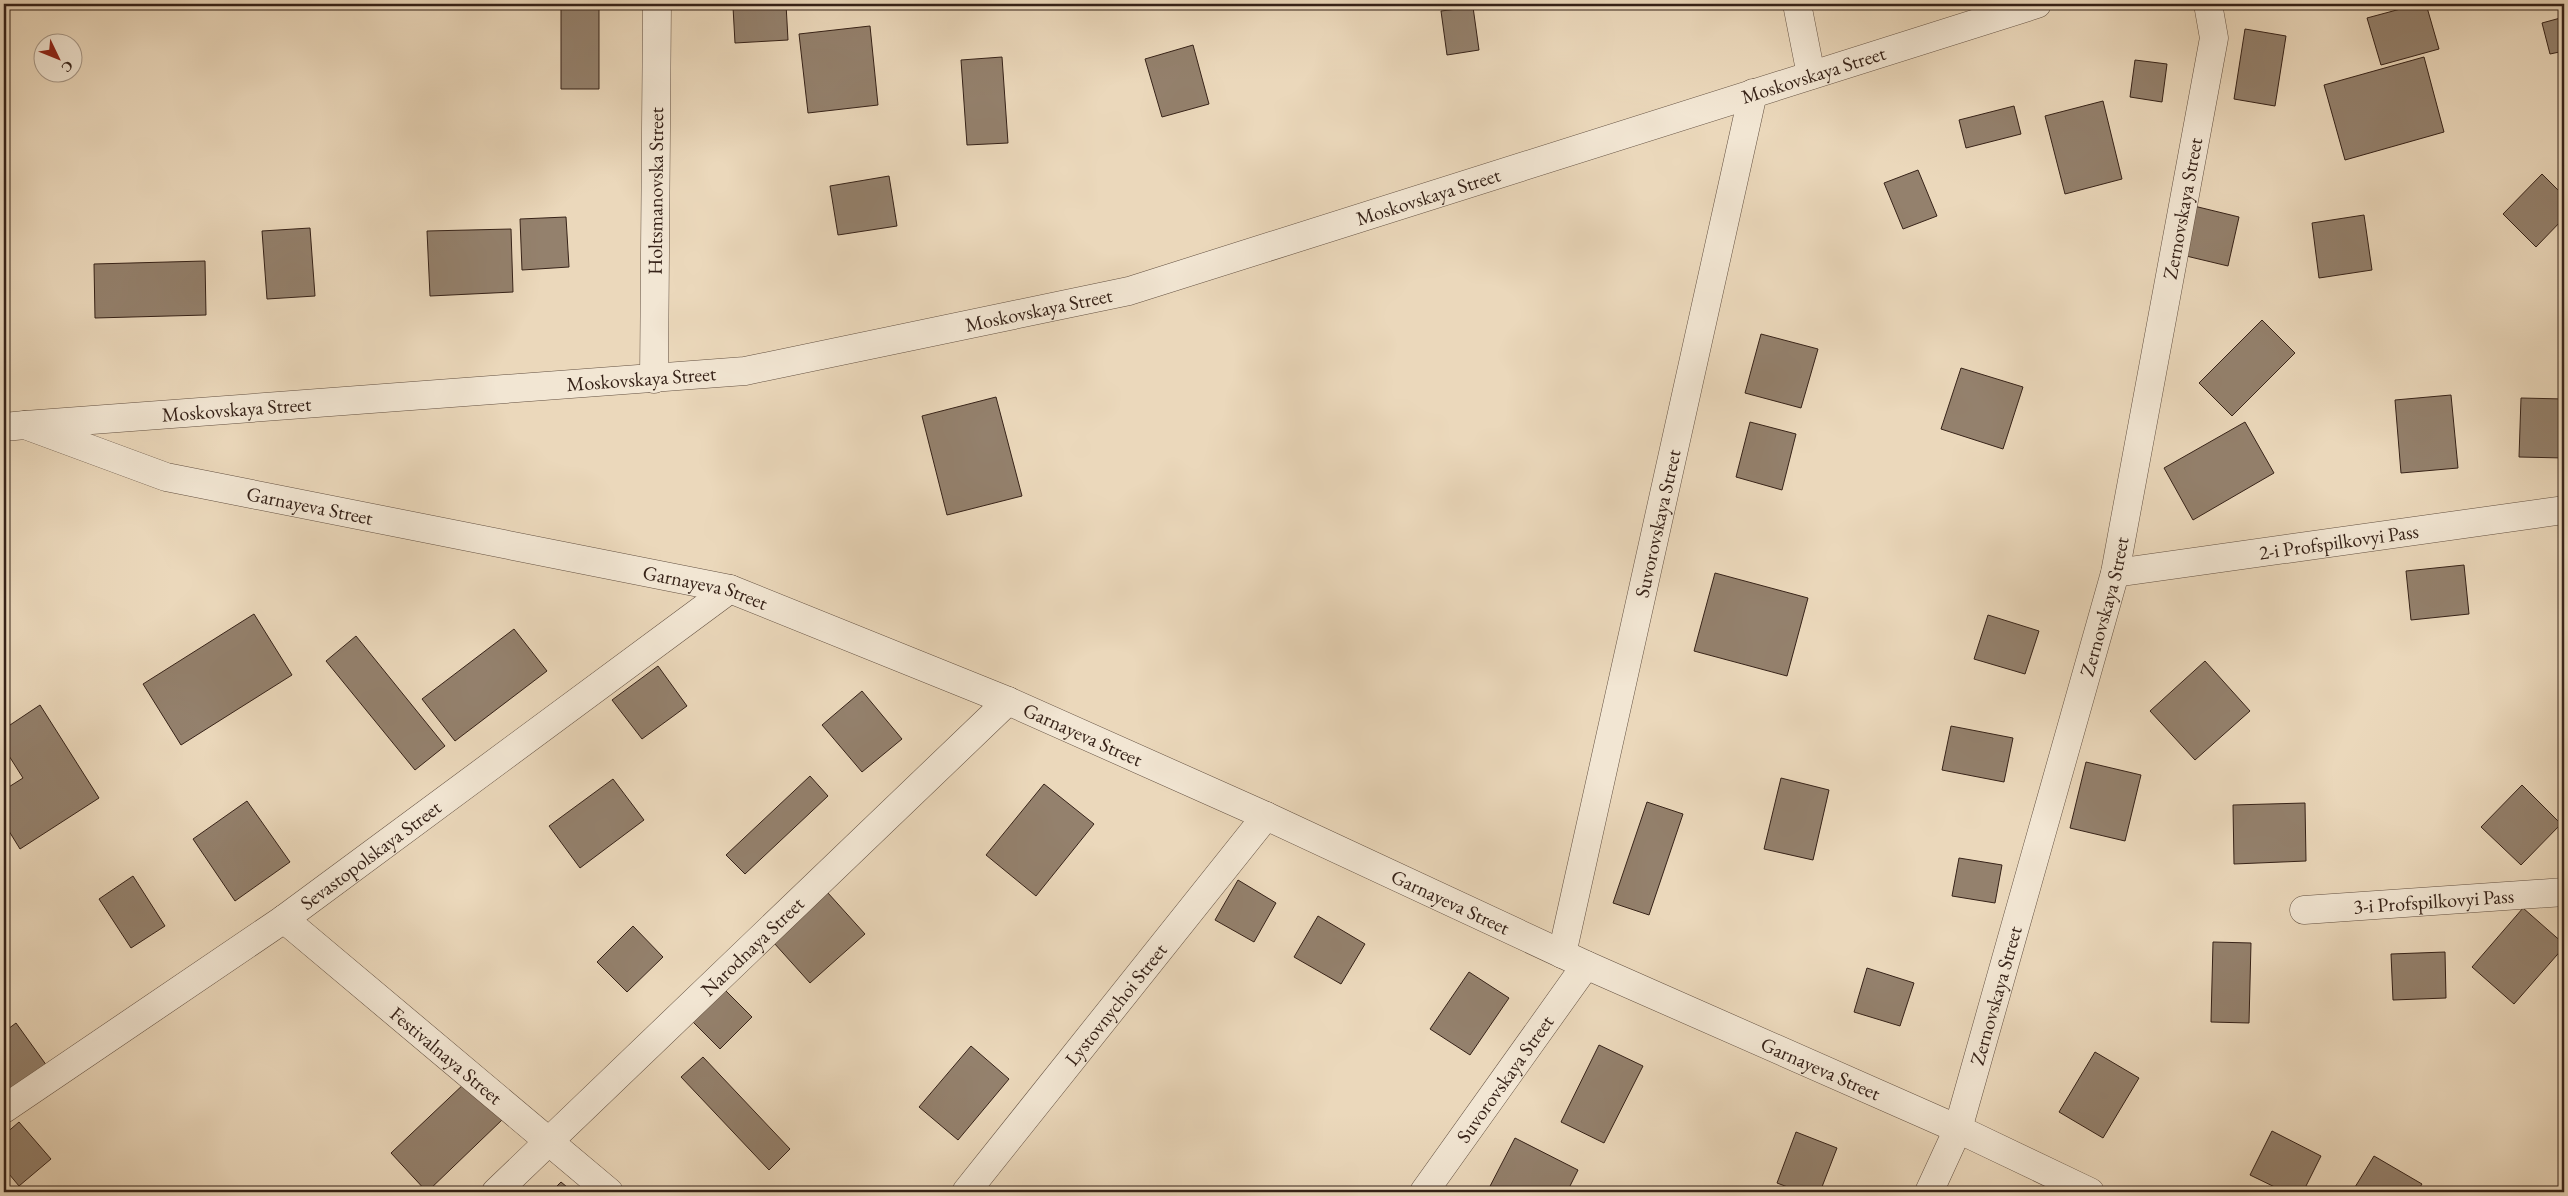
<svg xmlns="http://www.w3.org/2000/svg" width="2568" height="1196" viewBox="0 0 2568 1196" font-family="'EB Garamond',serif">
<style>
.building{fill:#94816d;stroke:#362218}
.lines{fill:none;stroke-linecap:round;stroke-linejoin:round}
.minor-casing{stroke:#635041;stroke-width:29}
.tertiary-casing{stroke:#635041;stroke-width:29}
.minor{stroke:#f2e6d3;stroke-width:28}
.tertiary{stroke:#f2e6d3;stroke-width:28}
.labels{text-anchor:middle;stroke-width:4.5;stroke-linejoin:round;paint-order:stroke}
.street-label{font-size:20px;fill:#362218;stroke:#f2e6d3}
</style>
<rect width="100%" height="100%" fill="#ebd8bb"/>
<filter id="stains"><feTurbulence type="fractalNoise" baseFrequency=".004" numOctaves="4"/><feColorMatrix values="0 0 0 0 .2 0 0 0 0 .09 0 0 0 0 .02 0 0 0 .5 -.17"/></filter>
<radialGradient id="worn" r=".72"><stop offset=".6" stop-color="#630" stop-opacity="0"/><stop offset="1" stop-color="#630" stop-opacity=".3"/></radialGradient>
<path class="building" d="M561 4H599V89H561Z
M786 4 788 40 735 43 733 7Z
M2419 4H2426L2439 49 2381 65 2367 18Z
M1473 7 1479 50 1447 55 1441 11Z
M2564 17V51L2550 54 2542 23Z
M870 26 878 105 808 113 799 34Z
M2245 29 2286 36 2275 106 2234 99Z
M1193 45 1209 104 1162 117 1145 59Z
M1002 57 1008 143 967 145 961 60Z
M2424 57 2444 132 2345 160 2324 85Z
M2135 60 2167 64 2162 102 2130 97Z
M2103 101 2122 179 2065 194 2045 116Z
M2014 106 2021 134 1966 148 1959 120Z
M1918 170 1937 216 1903 229 1884 183Z
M2542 174 2564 196V218L2536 247 2503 214Z
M889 176 897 226 838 235 830 186Z
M2194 206 2239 217 2228 266 2182 255Z
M2364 215 2372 270 2319 278 2312 223Z
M566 217 569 267 522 270 520 219Z
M310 228 315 296 267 299 262 231Z
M511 229 513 292 430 296 427 231Z
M205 261 206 315 95 318 94 264Z
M2262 320 2295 353 2232 416 2199 383Z
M1761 334 1818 349 1801 408 1745 393Z
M1961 368 2023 387 2003 449 1941 429Z
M2451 395 2458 468 2401 473 2395 400Z
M996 397 1022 496 947 515 922 416Z
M2521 398 2564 399V458L2519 457Z
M1750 422 1796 434 1782 490 1736 477Z
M2245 422 2274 473 2193 520 2164 468Z
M2464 565 2469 614 2411 620 2406 571Z
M1715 573 1808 598 1787 676 1694 651Z
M254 614 292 675 181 745 143 684Z
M1988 615 2039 631 2025 674 1974 659Z
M514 629 547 671 455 741 422 699Z
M356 636 445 746 415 770 326 661Z
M2205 661 2250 711 2195 760 2150 711Z
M658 666 687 706 642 739 612 700Z
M862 691 902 739 862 772 822 725Z
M40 705 99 798 20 849 4 823V790L23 778 4 748V729Z
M1951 726 2013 738 2004 782 1942 770Z
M2086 762 2141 775 2125 841 2070 828Z
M810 776 828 796 745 874 726 855Z
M1781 778 1829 790 1813 860 1764 849Z
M613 779 644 820 580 868 549 826Z
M1044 784 1094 824 1036 896 986 855Z
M2522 785 2561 824 2521 865 2481 827Z
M247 801 290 862 235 901 193 839Z
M1647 802 1683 814 1649 915 1613 903Z
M2305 803 2306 861 2234 864 2233 805Z
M1959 858 2002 865 1995 903 1952 896Z
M133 876 165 926 131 948 99 899Z
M1238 880 1276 903 1254 942 1215 920Z
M828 893 865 934 810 983 774 943Z
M2523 908 2564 944V947L2514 1004 2472 967Z
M1318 916 1365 944 1341 984 1294 957Z
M633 926 663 957 627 992 597 962Z
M2213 942 2251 943 2249 1023 2211 1022Z
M2445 952 2446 998 2393 1000 2391 954Z
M1867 968 1914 983 1900 1026 1854 1012Z
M1469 972 1509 998 1470 1055 1430 1029Z
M721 986 752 1017 720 1049 689 1018Z
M16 1023 47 1066 4 1097V1032Z
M1599 1045 1643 1066 1604 1143 1561 1122Z
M971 1046 1009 1079 958 1140 919 1107Z
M2095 1052 2139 1078 2103 1138 2059 1112Z
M703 1057 790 1149 769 1170 681 1077Z
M467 1081 503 1119 427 1192 391 1153Z
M19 1122 51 1159 19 1186 4 1168V1135Z
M2272 1131 2321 1156 2303 1192H2285L2250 1175Z
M1796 1132 1837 1148 1820 1192H1801L1777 1183Z
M1515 1138 1578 1170 1567 1192H1487Z
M2374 1156 2422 1184 2417 1192H2352Z
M561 1182 573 1192H551Z"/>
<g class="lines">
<defs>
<g id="minor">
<path d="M1797 4 1811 75"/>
<path id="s1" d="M654 379 657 4"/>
<path id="s2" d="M25 425 745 371 1129 291 2037 4"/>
<path id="s3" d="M2115 573 2564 510"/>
<path id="s4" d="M2304 910 2564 892"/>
<path id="s5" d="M284 919 609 1192"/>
<path id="s6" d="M1562 954 1753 93"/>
<path id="s7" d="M4 1109 284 919 730 589"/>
<path id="s8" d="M496 1192 1008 701"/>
<path id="s9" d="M966 1192 1266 816"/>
<path id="s10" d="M1424 1192 1586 965"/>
<path id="s11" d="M1929 1192 1958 1129 2115 573 2214 38 2208 4"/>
</g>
<g id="tertiary">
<path id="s12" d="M4 427 25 425 166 477 730 589 1008 701 1266 816 1586 965 1958 1129 2090 1192"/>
</g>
</defs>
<use href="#minor" class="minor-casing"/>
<use href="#tertiary" class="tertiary-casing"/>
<use href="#minor" class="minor"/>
<use href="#tertiary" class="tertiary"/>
</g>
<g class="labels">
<g class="street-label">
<text dy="7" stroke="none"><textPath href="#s2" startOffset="1832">Moskovskaya Street</textPath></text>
<text dy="7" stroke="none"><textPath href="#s1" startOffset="188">Holtsmanovska Street</textPath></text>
<text dy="7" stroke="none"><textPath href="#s2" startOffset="1428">Moskovskaya Street</textPath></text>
<text dy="7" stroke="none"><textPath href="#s11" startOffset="1018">Zernovskaya Street</textPath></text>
<text dy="7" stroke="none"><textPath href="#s2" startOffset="1022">Moskovskaya Street</textPath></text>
<text dy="7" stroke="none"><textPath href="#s2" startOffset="618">Moskovskaya Street</textPath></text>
<text dy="7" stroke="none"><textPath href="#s2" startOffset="212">Moskovskaya Street</textPath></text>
<text dy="7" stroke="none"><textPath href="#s12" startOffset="318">Garnayeva Street</textPath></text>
<text dy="7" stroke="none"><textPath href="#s6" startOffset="441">Suvorovskaya Street</textPath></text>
<text dy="7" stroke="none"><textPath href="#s3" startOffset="226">2-i Profspilkovyi Pass</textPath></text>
<text dy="7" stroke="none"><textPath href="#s12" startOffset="722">Garnayeva Street</textPath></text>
<text dy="7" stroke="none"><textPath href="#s11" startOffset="612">Zernovskaya Street</textPath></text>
<text dy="7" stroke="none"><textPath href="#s12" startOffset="1128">Garnayeva Street</textPath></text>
<text dy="7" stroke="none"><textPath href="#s7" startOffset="446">Sevastopolskaya Street</textPath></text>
<text dy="7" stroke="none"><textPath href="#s4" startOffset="130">3-i Profspilkovyi Pass</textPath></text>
<text dy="7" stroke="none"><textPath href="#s12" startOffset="1532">Garnayeva Street</textPath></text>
<text dy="7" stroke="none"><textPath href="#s8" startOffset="355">Narodnaya Street</textPath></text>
<text dy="7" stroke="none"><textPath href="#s11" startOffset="208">Zernovskaya Street</textPath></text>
<text dy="7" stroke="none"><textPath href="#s9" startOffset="240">Lystovnychoi Street</textPath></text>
<text dy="7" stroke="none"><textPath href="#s5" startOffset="212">Festivalnaya Street</textPath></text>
<text dy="7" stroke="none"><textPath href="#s12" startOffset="1938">Garnayeva Street</textPath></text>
<text dy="7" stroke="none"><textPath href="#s10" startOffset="139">Suvorovskaya Street</textPath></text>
</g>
</g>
<rect width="2568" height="1196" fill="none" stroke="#ebd8bb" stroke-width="20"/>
<rect x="5" y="5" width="2558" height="1186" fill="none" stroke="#362218" stroke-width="2.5"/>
<rect x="10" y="10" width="2548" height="1176" fill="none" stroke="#362218"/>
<g transform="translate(58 58) rotate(133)"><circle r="24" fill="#f2e6d3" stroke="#a79888"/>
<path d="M0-4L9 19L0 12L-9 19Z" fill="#8f2418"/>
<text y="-8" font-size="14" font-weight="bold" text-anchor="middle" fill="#362218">С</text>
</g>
<rect width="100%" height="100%" filter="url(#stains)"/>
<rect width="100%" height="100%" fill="url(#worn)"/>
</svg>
